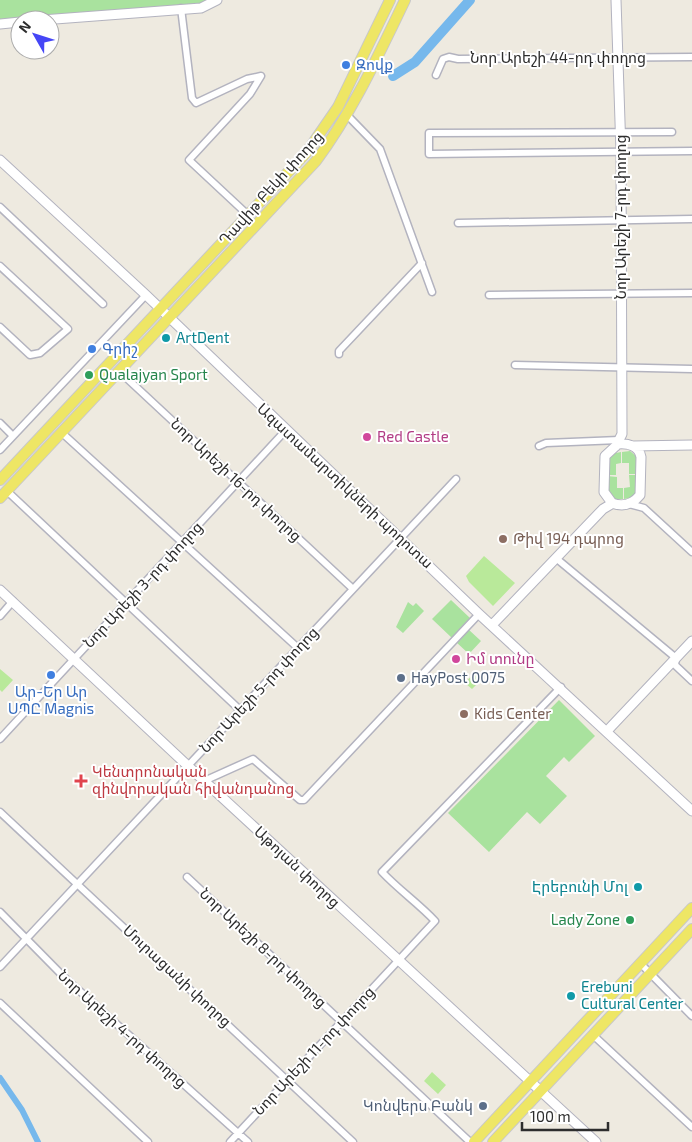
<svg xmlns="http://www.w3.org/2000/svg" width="692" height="1142" viewBox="0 0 692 1142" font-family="'Exo 2','Noto Sans Armenian',sans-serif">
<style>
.green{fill:#a9e29e}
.pitch{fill:#b9e99a}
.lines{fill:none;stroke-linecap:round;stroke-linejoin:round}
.canal{stroke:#76b8ec;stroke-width:6}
.river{stroke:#76b8ec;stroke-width:10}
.street-casing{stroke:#b3b3bf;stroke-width:9}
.secondary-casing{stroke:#b3b3bf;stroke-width:11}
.primary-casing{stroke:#c8c8c8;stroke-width:12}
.street{stroke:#fff;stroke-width:6}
.secondary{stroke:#fff;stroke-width:9}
.primary{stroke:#eee665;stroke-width:10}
.shop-dot{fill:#3f7fe0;stroke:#fff;stroke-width:2}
.culture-dot{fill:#0f9aa8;stroke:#fff;stroke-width:2}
.leisure-dot{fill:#2e9e5b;stroke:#fff;stroke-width:2}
.hotel-dot{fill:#d1479c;stroke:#fff;stroke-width:2}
.education-dot{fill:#8d6e63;stroke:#fff;stroke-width:2}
.service-dot{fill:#5c6f8a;stroke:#fff;stroke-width:2}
.health-dot{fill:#e0444e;stroke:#fff;stroke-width:2}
.labels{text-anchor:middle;stroke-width:4;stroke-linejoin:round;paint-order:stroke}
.street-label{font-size:15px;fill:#2d2d2d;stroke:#fff}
.shop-label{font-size:15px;fill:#366cbe;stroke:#fff;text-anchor:start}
.culture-label{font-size:15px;fill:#0d838f;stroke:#fff;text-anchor:start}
.leisure-label{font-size:15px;fill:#27864d;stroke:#fff;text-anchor:start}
.hotel-label{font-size:15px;fill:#b23c85;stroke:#fff;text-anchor:start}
.education-label{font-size:15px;fill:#785e54;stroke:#fff;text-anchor:start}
.service-label{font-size:15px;fill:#4e5e75;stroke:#fff;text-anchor:start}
.health-label{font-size:15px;fill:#be3a42;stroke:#fff;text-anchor:start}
</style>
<rect width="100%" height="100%" fill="#eeeae0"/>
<path class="green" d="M0 0H207L200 4 0 19Z
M630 451 637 457 639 474H629V463H622V452Z
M621 452V463L616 464V475H607L608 458 611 454Z
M629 475H639L638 493 630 498 624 499V488L630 487Z
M607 476 617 477V488H623V499H613L608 495Z
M451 600 470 618 452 638 432 619Z
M408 602 413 606 416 603 424 611 403 633 396 627Z
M468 629 481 641 469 654 456 642Z
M559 700 595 736 569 762 564 757 546 776 567 796 540 824 527 812 489 852 448 813Z"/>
<path class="pitch" d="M484 556 515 583 493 606 469 582 466 576Z
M0 669 13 680 2 692 0 690Z
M476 671 483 678 472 689 465 683Z
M432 1072 446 1085 438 1094 424 1081Z"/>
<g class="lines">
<path class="canal" d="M0 1078 22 1110 38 1142"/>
<path class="river" d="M393 76 415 62 470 0"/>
<defs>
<path id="street" d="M181 8 192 98 196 103 247 79 261 76 250 94 189 160 248 215
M436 75 443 59 449 57 458 59 692 57
M347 115 380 149 432 292
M672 132 429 133V154L692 151
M0 207 103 304
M458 223 692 219
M0 266 68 329 40 353 30 355 0 327
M489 295 692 293
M339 354V351L422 263
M515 365 692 369
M119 371 353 589
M0 423 13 436
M61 432 298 648
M539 446 546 443 619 440
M0 450 146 295
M7 491 240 710
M629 504 644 508 692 552
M557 559 676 658 675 665 692 681
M0 616 13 601
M0 739 286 430
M204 781 253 759 300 800H304L479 614
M0 812 353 1142
M187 877 470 1142
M0 912 63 976 248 1142
M640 963 692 1016
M0 967 456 479
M0 1003 148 1142
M593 1035 692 1127
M230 1142 435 921C418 903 399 890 382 872L561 687"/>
<path id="secondary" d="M616 0 621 152 622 434 616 446
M42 20 201 8 217 0
M0 24 20 22
M0 160 146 295 479 614 692 811
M618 444C628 443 639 446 641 457L640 495C632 505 623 507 612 503L604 492 605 456Z
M633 446 692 445
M0 590 188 766 596 1142
M492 625 603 509 613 503
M607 731 692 641"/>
<path id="primary" d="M0 480 307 152 338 107 390 0
M0 498 316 161C353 111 378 56 405 0
M474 1142 692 908
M493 1142 692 929"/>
</defs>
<use href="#street" class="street-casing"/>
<use href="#secondary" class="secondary-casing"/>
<use href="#primary" class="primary-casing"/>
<use href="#street" class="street"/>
<use href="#secondary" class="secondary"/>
<use href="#primary" class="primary"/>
</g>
<g class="shop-dot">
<circle cx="346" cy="65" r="5"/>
<circle cx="92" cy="349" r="5"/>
<circle cx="51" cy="675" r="5"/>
</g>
<g class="culture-dot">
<circle cx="166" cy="338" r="5"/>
<circle cx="638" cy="887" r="5"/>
<circle cx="571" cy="996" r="5"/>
</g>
<g class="leisure-dot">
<circle cx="89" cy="375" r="5"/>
<circle cx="630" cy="920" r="5"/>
</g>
<g class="hotel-dot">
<circle cx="367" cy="437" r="5"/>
<circle cx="456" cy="659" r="5"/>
</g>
<g class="education-dot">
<circle cx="503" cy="539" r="5"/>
<circle cx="464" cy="714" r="5"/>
</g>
<g class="service-dot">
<circle cx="401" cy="678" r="5"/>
<circle cx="483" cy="1106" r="5"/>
</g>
<path class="health-dot" d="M78.5 773.5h5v5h5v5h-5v5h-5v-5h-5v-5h5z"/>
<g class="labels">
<g class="street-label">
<text x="558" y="63">Նոր Արեշի 44-րդ փողոց</text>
<text transform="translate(271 188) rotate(-48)" y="5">Դավիթ Բեկի փողոց</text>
<text transform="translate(621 217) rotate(-90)" y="5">Նոր Արեշի 7-րդ փողոց</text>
<text transform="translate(236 480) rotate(43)" y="5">Նոր Արեշի 16-րդ փողոց</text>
<text transform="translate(345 486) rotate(43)" y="5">Ազատամարտիկների պողոտա</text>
<text transform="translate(143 585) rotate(-47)" y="5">Նոր Արեշի 3-րդ փողոց</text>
<text transform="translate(259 690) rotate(-47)" y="5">Նոր Արեշի 5-րդ փողոց</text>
<text transform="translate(297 867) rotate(43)" y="5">Աթոյան փողոց</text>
<text transform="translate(263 948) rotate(43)" y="5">Նոր Արեշի 8-րդ փողոց</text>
<text transform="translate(177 976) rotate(43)" y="5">Մուրացանի փողոց</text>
<text transform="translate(122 1029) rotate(42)" y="5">Նոր Արեշի 4-րդ փողոց</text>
<text transform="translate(314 1051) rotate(-47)" y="5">Նոր Արեշի 11-րդ փողոց</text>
</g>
<g class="shop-label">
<text x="356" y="70">Զովք</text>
<text x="102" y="354">Գրիշ</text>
<text x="51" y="697" text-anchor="middle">Ար-Եր Ար<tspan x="51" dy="17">ՍՊԸ Magnis</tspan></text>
</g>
<g class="culture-label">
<text x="176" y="343">ArtDent</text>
<text x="628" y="892" text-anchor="end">Էրեբունի Մոլ</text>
<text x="581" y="992">Erebuni<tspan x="581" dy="17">Cultural Center</tspan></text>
</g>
<g class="leisure-label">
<text x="99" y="380">Qualajyan Sport</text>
<text x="620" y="925" text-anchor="end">Lady Zone</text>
</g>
<g class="hotel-label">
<text x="377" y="442">Red Castle</text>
<text x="466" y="664">Իմ տունը</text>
</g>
<g class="education-label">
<text x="513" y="544">Թիվ 194 դպրոց</text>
<text x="474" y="719">Kids Center</text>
</g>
<g class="service-label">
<text x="411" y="683">HayPost 0075</text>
<text x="473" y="1111" text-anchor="end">Կոնվերս Բանկ</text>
</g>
<g class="health-label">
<text x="92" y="777">Կենտրոնական<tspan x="92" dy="17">զինվորական հիվանդանոց</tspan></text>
</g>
</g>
<g transform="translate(35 35) rotate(309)"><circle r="24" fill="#ffffff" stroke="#ababab"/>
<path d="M0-4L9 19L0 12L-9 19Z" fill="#4546f6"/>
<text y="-8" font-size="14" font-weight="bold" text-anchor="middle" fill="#2d2d2d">N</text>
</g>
<path d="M522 1122v8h86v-8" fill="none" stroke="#2d2d2d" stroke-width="2.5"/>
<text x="530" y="1122" font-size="15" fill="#2d2d2d" stroke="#ffffff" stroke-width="4" paint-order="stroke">100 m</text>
</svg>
